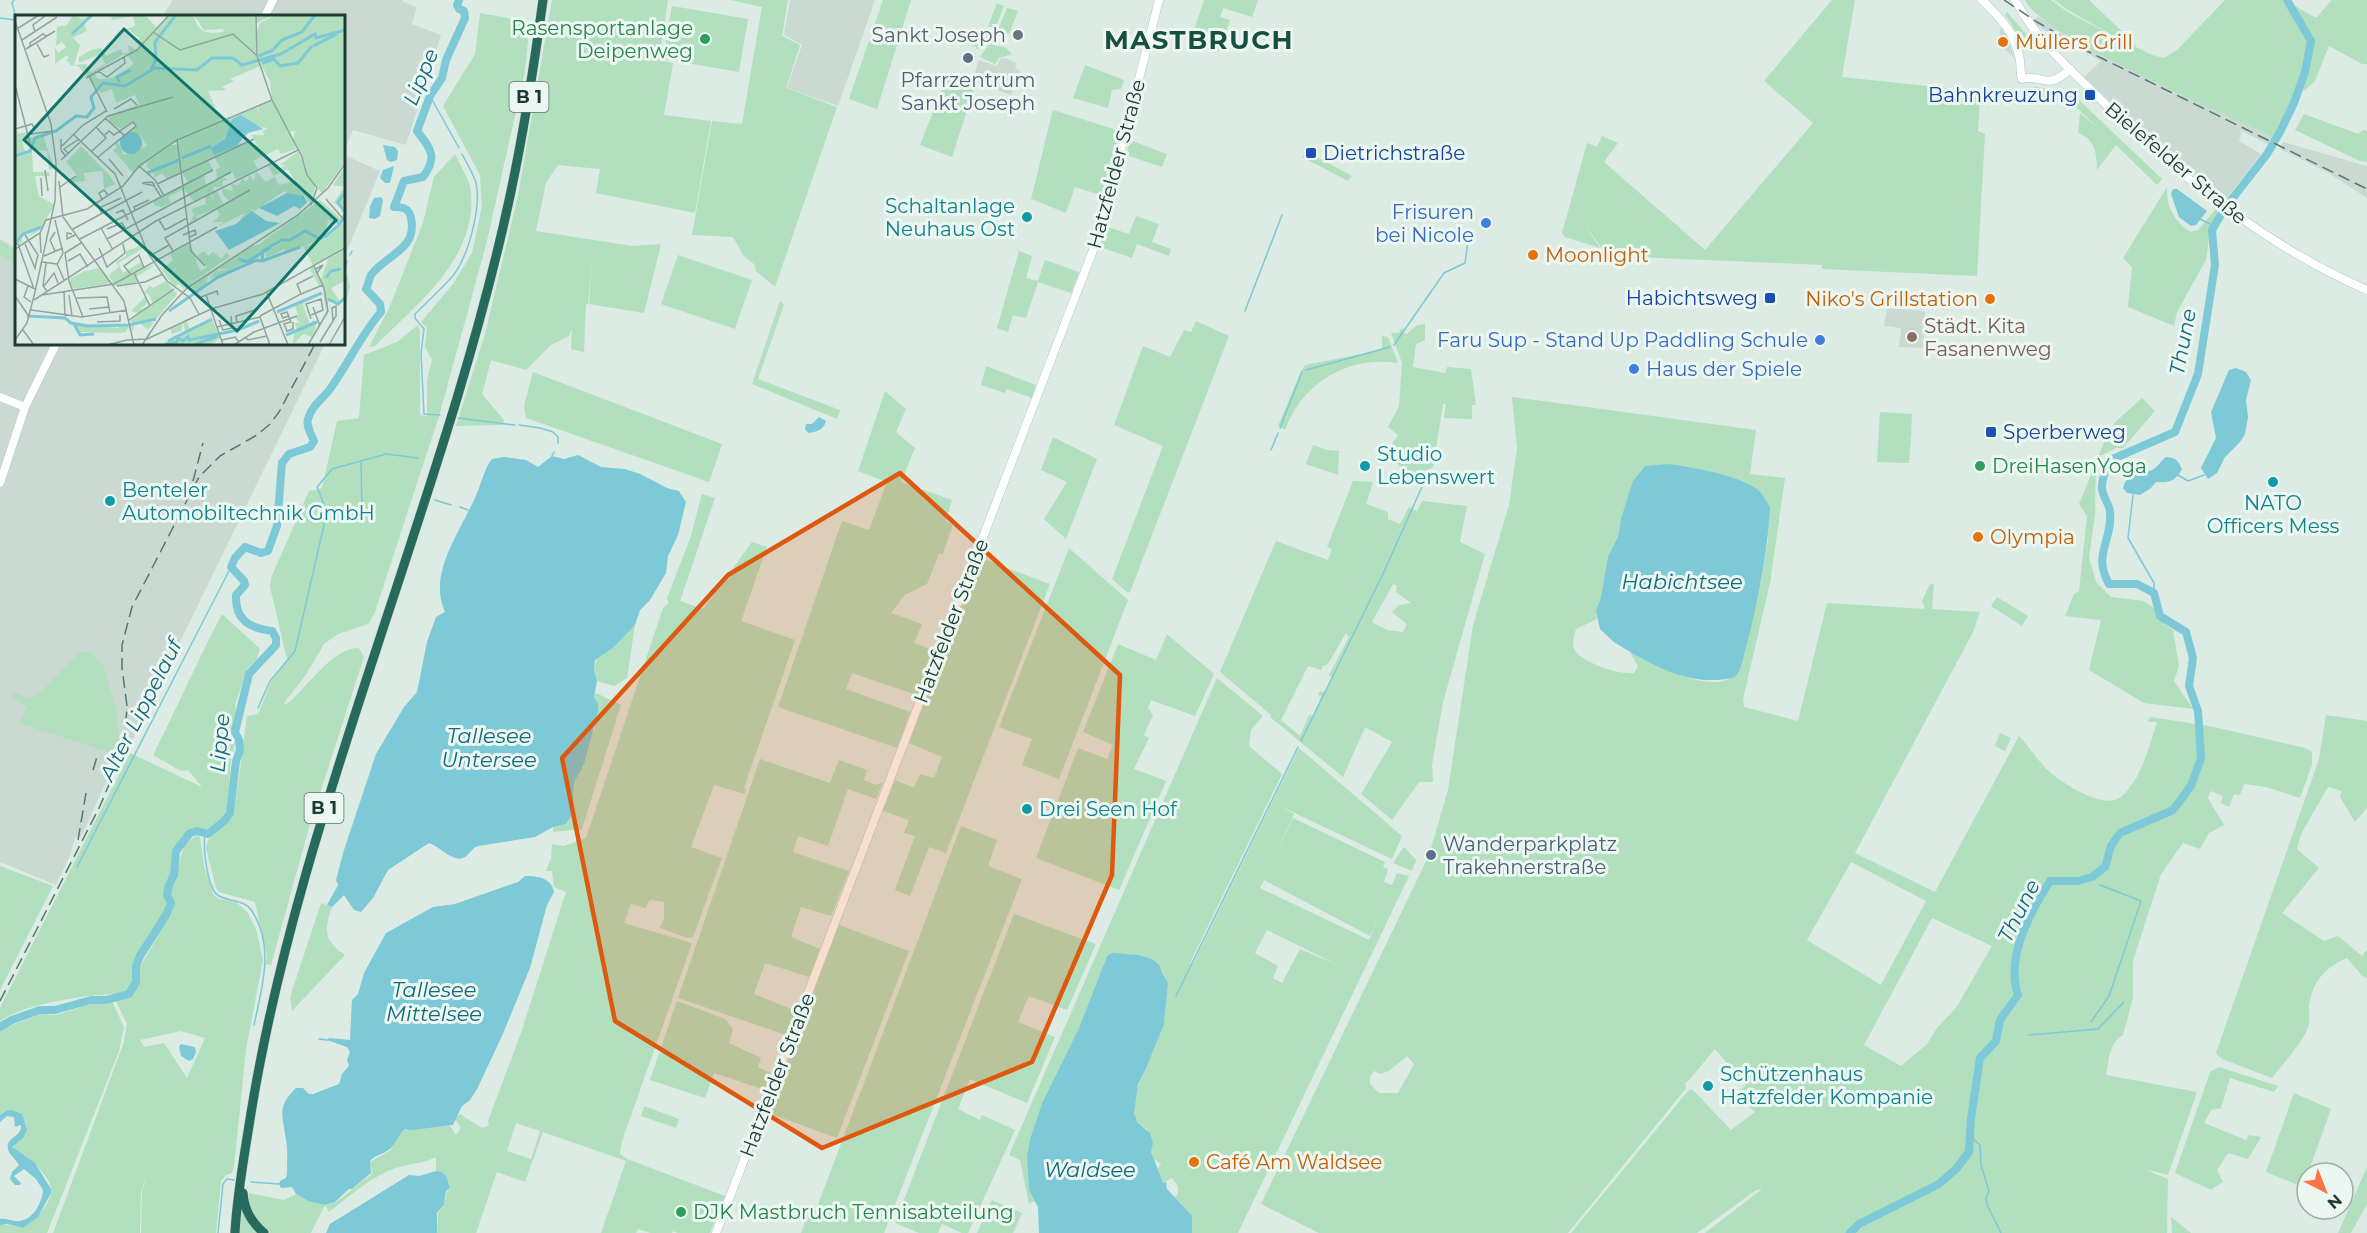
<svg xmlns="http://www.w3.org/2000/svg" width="2367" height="1233" viewBox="0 0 2367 1233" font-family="Montserrat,sans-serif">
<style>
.built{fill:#cadad3}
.green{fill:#b2dfbe;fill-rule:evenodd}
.water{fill:#7dc9d7}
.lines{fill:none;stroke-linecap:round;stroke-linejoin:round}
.stream{stroke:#7dc9d7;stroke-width:1.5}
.river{stroke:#7dc9d7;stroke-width:8}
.secondary-casing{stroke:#aecbc1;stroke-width:9}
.highway-casing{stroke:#c0c8c6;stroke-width:10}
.secondary{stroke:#fff;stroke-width:8}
.highway{stroke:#266a5c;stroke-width:9}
.rail{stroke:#56776e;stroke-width:1.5;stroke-dasharray:12 6;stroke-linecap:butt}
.marked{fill:#de580e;fill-opacity:0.2;stroke:#de580e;stroke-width:4.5;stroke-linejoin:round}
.worship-dot{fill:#6b7280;stroke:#edf7f2;stroke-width:2}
.leisure-dot{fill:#2e9e5b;stroke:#edf7f2;stroke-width:2}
.food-dot{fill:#e8710a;stroke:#edf7f2;stroke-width:2}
.service-dot{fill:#5c6f8a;stroke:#edf7f2;stroke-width:2}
.transit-dot{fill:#1a4fb4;stroke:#edf7f2;stroke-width:2}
.culture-dot{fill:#0f9aa8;stroke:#edf7f2;stroke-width:2}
.shop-dot{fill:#3f7fe0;stroke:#edf7f2;stroke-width:2}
.education-dot{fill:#8d6e63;stroke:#edf7f2;stroke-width:2}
.labels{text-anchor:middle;stroke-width:6;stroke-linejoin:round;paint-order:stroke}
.shield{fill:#edf7f2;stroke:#5b736c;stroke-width:1.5}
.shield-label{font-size:18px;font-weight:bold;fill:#1d3b33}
.leisure-label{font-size:20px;fill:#27864d;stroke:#edf7f2;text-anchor:start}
.worship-label{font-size:20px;fill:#5b616d;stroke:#edf7f2;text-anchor:end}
.food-label{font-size:20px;fill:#c56008;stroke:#edf7f2;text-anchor:start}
.service-label{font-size:20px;fill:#4e5e75;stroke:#edf7f2}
.transit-label{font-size:20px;fill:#164399;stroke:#edf7f2;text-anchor:end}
.street-label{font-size:20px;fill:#1d3b33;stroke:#edf7f2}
.culture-label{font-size:20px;fill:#0d838f;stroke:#edf7f2;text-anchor:start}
.shop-label{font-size:20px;fill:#366cbe;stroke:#edf7f2;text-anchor:end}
.education-label{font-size:20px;fill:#785e54;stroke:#edf7f2;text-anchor:start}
.water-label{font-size:21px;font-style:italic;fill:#126a7c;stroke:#edf7f2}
.district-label{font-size:26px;font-weight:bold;letter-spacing:1.5px;fill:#174f41;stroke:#edf7f2}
.inset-river{fill:none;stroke:#7dc9d7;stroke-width:3}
.inset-road{fill:none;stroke:#90a59d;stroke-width:1.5}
.view{fill:#0f766e;fill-opacity:0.15;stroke:#0f766e;stroke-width:3}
.inset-edge{fill:none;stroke:#1d3b33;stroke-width:3}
</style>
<rect width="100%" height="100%" fill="#dcebe4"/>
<path class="built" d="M173 0H267L273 4 277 0H403V2L417 7 412 24 441 35 406 145 353 130 344 152V16H162Z
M790 0H875L838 106 787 88 802 45 784 35Z
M2037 16 2089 48 2274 137 2270 145 2242 131 2239 141 2261 154 2226 199 2170 156 2084 77 2101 61 2034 24Z
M2001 27 2009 41 2014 57 1998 45Z
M1005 58 1017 63 1015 68 1020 70 1011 95 972 81 979 60 997 66 1000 59Z
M2283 142 2367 166V198L2327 172 2280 149Z
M344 155 380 171 345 256 344 255Z
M0 239 16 248V344H325L122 761 116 760 81 837H75L70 855 56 885 0 862Z
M1887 308 1925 311 1924 348 1899 347 1901 328 1884 326Z"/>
<path class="green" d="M552 0H668L659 60 673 63 664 115 711 121 695 213 596 193 600 169 558 165 546 183 536 231 632 246 661 244 644 313 589 304 592 260 588 304H586L584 352 571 349 572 328 569 336 551 345 526 370 491 360 482 394 504 420 502 425 456 426 485 334 518 196Z
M731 0H788L782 36 800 45 786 88 837 107 775 287 756 271 755 265 744 256 733 237 692 235 712 121 742 124 762 7Z
M883 0H911L877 109 849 99Z
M1204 0H1258L1252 17 1223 8 1220 17 1230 20 1219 52 1190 43Z
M1832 0H1855L1842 77 1975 91V96L1980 97 1978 131 1985 134 1977 276 1822 269V265L1636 257 1603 250 1583 222 1600 248 1565 237 1562 233 1587 143 1597 147 1602 136 1618 143 1604 162 1705 250 1813 123 1764 81Z
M2025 0H2051L2069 13 2114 36 2068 10 2054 0H2089L2135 44 2134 46 2152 55 2164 58 2177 50 2225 0H2282L2286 5 2295 6 2316 18 2332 0H2367V64H2362L2329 46 2315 81 2304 91 2300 82 2275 138C2232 117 2040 35 2025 0Z
M997 3 1004 6 995 29 988 26Z
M672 6 748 19 739 72 663 59Z
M1007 8 1018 11 1009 34 998 30Z
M2007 12 2028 36 2021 42 2011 23 2005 15Z
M480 13 530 22 525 71 486 245 439 416 375 612 368 624 338 634 324 644 305 676 284 703 286 705C307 688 333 647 359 648L364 657 310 824 271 965 266 964 267 956 255 902 219 892 216 888 206 848 208 840 234 814 247 716 258 714 271 682 287 659 270 587 271 578 309 491 322 488 337 421 359 418 364 355 397 342 418 325 420 332V415L427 416V380L432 360 425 347 427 328 421 322 453 284 472 253 482 206 480 175 443 106 475 54Z
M969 30 990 37 980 49H976V47L965 43 959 44 962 34Z
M993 38 995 39 993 45 1005 47 1012 54 999 58 995 64 980 57Z
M1085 65 1124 80 1121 89 1112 90 1108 108 1073 98Z
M948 74 976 83 952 157 920 145Z
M2035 87 2058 90 2077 98 2162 179 2157 185 2116 145 2097 170C2097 154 2095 139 2078 133L2080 113 2099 129 2072 103 2028 95Z
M1053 110 1123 132 1107 197 1075 187 1066 213 1031 199Z
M2304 114 2358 134 2363 130 2367 131V162L2360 161 2295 130Z
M1130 140 1167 154 1162 167 1126 155Z
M1308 152 1352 176 1348 181 1302 157Z
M455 154C460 165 470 180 471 192 477 259 417 304 375 346L369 347 390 306 423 223 434 177Z
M2167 187C2166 206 2174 221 2190 232L2198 230 2216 209 2219 212 2210 230 2206 260 2177 312 2174 326 2128 307 2132 267 2123 258Z
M1136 216 1159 224 1152 242 1171 249 1169 256 1137 244 1132 258 1100 247 1108 227 1129 234Z
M0 241 16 250V266L0 255Z
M1019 251 1032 256 1026 278 1038 281 1045 260 1079 272 1071 293 1038 282 1026 318 1013 315 1008 332 997 328Z
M678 255 752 280 735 329 661 304Z
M344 273 347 275 350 286 344 310Z
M780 301 784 305 758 379 840 410 837 419 752 384Z
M1196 321 1229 336 1130 592 1128 593 1112 579 1163 446 1114 425 1143 346 1170 357 1184 330 1191 332Z
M1425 324V340L1416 344 1413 367 1445 373 1447 367 1471 369 1476 405H1472V419L1444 418 1446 404H1443L1433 467 1416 475 1406 474 1387 451 1398 435 1388 427 1399 406 1402 363 1391 333H1399L1402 327 1404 333 1407 334 1417 325Z
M1382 336 1388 337 1398 363C1348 355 1302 383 1285 430L1278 426 1301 371 1305 365 1382 350Z
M986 366 1036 385 1032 398 1007 389 1005 393 981 385Z
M533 372 722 444 709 482 526 418 524 405Z
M885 391 906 409 896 432 915 448 901 482 952 500 946 521 953 524 943 554H939L927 584 905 595 891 613 922 624 914 643 934 650 917 695 852 673 846 689 910 712 897 748 778 707 842 521 869 530 887 482 858 471Z
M1512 397 1756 430 1750 474 1785 478 1770 583 1743 699 1744 707 1798 721 1827 603 1925 609 1922 601 1930 584H1934L1932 609 1980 612 1973 632 1855 853 1935 892 2019 736C2030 748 2040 764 2052 774 2067 786 2106 811 2122 796 2142 778 2149 746 2157 722H2147L2150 717 2209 726 2305 748 2312 752V765L2300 798 2266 787 2244 784 2240 795 2234 794 2229 807 2221 803 2223 796 2211 791 2213 785 2208 798 2224 825 2209 833 2200 849 2183 843 2161 874 2133 961V998L2123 1035C2109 1043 2109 1059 2106 1075L2197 1092 2168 1175 2144 1169 2168 1179 2167 1233H1705L1762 1189 1756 1190 1697 1233H1571L1688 1091 1692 1089 1731 1130 1755 1112 1736 1094 1746 1085 1715 1049 1690 1079 1685 1083 1686 1088 1679 1097 1568 1233H1319L1261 1204 1429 855 1448 790 1473 625 1509 505 1517 448ZM1675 465 1704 470 1735 479 1757 490 1768 539 1761 583 1740 670C1717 701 1655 664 1629 651L1638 666 1634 673C1620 675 1586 664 1576 652 1571 645 1574 636 1576 629L1597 619 1596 611 1601 597 1608 556 1618 537 1621 519ZM1851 862 1926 901 1881 985 1807 940ZM1932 918 1992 946 1956 1008 1937 1028 1927 1044 1901 1066 1864 1045ZM1407 1056 1414 1064 1398 1093H1379L1370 1084V1076L1374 1071 1380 1074 1389 1071Z
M2142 398 2155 411 2123 448H2116L2100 456 2096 467 2095 514 2089 558 2096 582 2111 597 2144 601 2155 609 2159 620 2173 630 2179 666 2174 681 2193 709 2144 703 2089 670 2101 620 2065 616 2074 594 2079 591 2087 516 2079 504 2105 440 2120 433 2113 424Z
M1880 412 1912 414 1911 438H1907L1911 439 1909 463 1877 462Z
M1053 437 1097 459 1066 539 1044 519 1067 482 1041 470Z
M1313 445 1327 450 1339 451 1338 475 1306 464Z
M1353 481 1373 482 1366 504 1388 512V519L1400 524 1409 507 1417 511 1422 501 1467 506 1460 542 1485 554 1443 702 1432 765 1433 782H1419L1392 820 1361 794 1392 742 1365 727 1343 777 1270 717 1271 715 1220 672 1276 541 1328 560 1332 549 1327 547ZM1393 584 1397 586 1396 592 1411 603 1399 605 1392 612 1407 624 1403 632 1387 630 1372 622ZM1346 633 1349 637 1329 675 1332 677 1325 692 1320 691 1318 694 1321 697 1313 716 1309 715 1300 736 1281 720 1308 666 1321 670 1323 666 1328 664Z
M702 494 715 498 680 601 703 609 752 542 767 547 741 621 795 640 744 788 746 789 745 794 714 785 691 847 722 858 693 937 688 938 660 928 664 918V902L650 900 645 908 631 904 624 923 692 943 622 1141 620 1154 627 1159 725 1196 710 1233H678L673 1231 672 1233H651L638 1229 636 1233H601L626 1161 543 1132 525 1182 497 1172 476 1233H437L438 1213 444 1206 447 1191 450 1188 446 1176 442 1172 436 1171V1157C423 1164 410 1163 396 1168 371 1176 349 1197 329 1212L325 1205 311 1233C299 1233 282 1233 271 1233 256 1229 248 1207 249 1193L284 1200 296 1194 308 1201 326 1205 336 1202 372 1174 370 1162 391 1150 396 1138 406 1129 450 1126 456 1135 461 1128 455 1119 460 1114 482 1128 489 1126 488 1121 521 1033 566 892 554 887 552 871H546L551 859 552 844 564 846 586 838 663 608 669 603 667 598 691 536ZM516 1123 540 1131 531 1159 507 1151Z
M1069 548 1128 600 1059 779 1022 765 1032 739 999 727Z
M981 558 1050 584 946 853 929 847 910 896 895 890 915 836 904 833 909 820 883 811 895 780 914 788 920 774 934 778 942 757 909 743Z
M1997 597 2028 616 2022 626 1991 606Z
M222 614 260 649 257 659 247 669 235 705 238 716 231 735 235 742 231 760 227 808 221 819 205 831 190 832 182 839 174 851 172 874 164 895 166 903 164 913 141 949 132 973 133 980 127 991 114 996 112 994C80 996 28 1003 0 1021V1008L130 753 202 787 188 770 181 771 153 755C177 708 197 661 222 614Z
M635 625 627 678 614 686 597 681 594 671 597 657 614 647Z
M1167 634 1214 674 1195 716 1151 700 1148 708 1153 715 1144 735 1149 738 1134 769 1166 781 1119 890 1036 858 1078 748 1107 759 1113 745 1083 732 1118 644 1156 660Z
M80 652 92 653 104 667 117 713 120 743 114 754 19 723 27 707 10 698 16 693 29 699 40 693Z
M1217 678 1263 716 1251 730 1249 746 1282 774 1190 963 1193 964 1299 748 1402 836 1392 859 1282 807 1294 814 1273 860 1293 818 1385 862 1383 867 1388 869 1384 882 1392 885 1397 873 1409 876 1238 1233H1192C1194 1218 1184 1207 1174 1197L1178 1194V1186L1172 1178 1163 1183 1157 1170 1161 1164 1156 1160 1153 1162 1147 1129 1137 1122 1135 1118C1131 1091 1147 1064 1157 1039 1159 1034 1163 1028 1164 1022 1166 1017 1165 1010 1166 1004 1172 958 1147 951 1107 956L1079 1028 1042 1103 1031 1136 1029 1190 1035 1201 1029 1204 1020 1160 1009 1155ZM1264 880 1370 936 1385 901 1369 940 1260 888ZM1267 930 1336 964 1300 949 1282 983 1273 978 1278 966 1255 953Z
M596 693 621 705 582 829 553 832V827L566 824 574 783 591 732 595 729C592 715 602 712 594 697Z
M2326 715 2367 721V808L2355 822 2340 797 2342 791 2328 787 2301 834 2297 849 2319 868 2282 913 2324 941 2338 936 2362 956 2367 950V978L2363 977 2347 958C2326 967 2312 981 2309 1006 2309 1011 2310 1018 2309 1024 2305 1041 2282 1064 2272 1078L2222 1059 2216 1053 2319 759Z
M2000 733 2011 738 2005 751 1995 746Z
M760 759 830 783 839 760 867 770 864 780 876 785 883 782 876 799 848 789 828 846 798 836 793 852 849 871 831 916 801 907 791 937 820 949 809 977 765 963 754 994 796 1011 786 1035 678 998Z
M961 826 997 840 988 866 1022 879 884 1233H801L810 1208 816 1210Z
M197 836 200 837 204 866 213 894 219 899 236 902 248 913 256 929 263 960 246 1049 234 1167 232 1173 226 1175 221 1181 216 1233H141L142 1191 147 1176 141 1191 140 1233H53L124 1042 127 1024 115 999 130 995 139 983 140 967 169 917 174 904C173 901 170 898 170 895 169 888 174 883 176 877 182 861 178 845 197 836ZM181 1031 205 1038 187 1078 164 1043 144 1047 140 1040Z
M1404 847 1416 860 1412 871 1393 863Z
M0 866 53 886 0 990Z
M321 903 332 907C324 930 323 940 345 955L292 1011 290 997Z
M1014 914 1096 944 1067 1010 1029 996 1018 1022 1055 1037 1027 1103 970 1079 958 1109 980 1120 982 1115 1015 1130 968 1233H962L942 1224 938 1233H919L895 1223Z
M839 925 909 951 837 1138 768 1113Z
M112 1001 124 1027 119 1051 47 1233H0V1225L2 1224 23 1228C34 1221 49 1207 51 1192 53 1183 41 1170 35 1164 28 1157 18 1154 12 1146L26 1124 6 1111 0 1115V1030L41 1014 56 1015 91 1004H105Z
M677 1001 725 1019 733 1029 729 1043 761 1058 758 1067 771 1073 765 1090 714 1073 705 1098 650 1080Z
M2219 1067 2278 1086 2274 1092 2230 1078 2221 1108 2211 1110 2204 1123 2246 1140 2249 1135 2261 1137 2248 1159 2228 1153 2217 1170 2223 1182 2211 1190 2175 1173 2210 1072Z
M2294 1093 2331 1109 2303 1187 2266 1172Z
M644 1106 679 1119 676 1128 641 1116Z
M2367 1167V1204L2351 1233H2338Z
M992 1200 1022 1213 1013 1233H977Z
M242 1206 261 1233H240Z
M2171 1217 2191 1233H2172Z"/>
<path class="water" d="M383 145 395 147 398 151 397 160 391 162 387 160Z
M394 166 390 183H385L380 178 383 170Z
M2173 189H2177L2207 211 2196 225 2191 226 2179 217 2171 194Z
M381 197 383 200 380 216 375 219 369 218 370 206 374 198Z
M2236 368 2246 372 2251 380 2246 400 2248 417 2245 434 2240 442 2225 457 2217 473 2208 479 2201 468 2216 438 2211 412 2229 370Z
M819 417 826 421C824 430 816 432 808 433L805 429 806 424H812Z
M578 455 601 467 625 469 640 474 667 488 679 491 686 502 678 535 668 556 666 573 650 600 640 610 635 625 614 647 595 660 594 670 597 681 594 697 598 704V711L584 764 574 783 571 816 566 824 553 827 535 837 478 846C471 848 470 855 463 858 452 862 439 846 429 843L388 870 373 898 361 912 354 910 344 895 332 907 327 905 338 885 336 880 344 850 376 754 404 707 417 692 427 642 436 617 445 612C427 572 462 530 477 493 482 482 484 469 492 459L504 457 526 460 538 467 552 456 564 459Z
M2166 457C2176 457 2178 461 2182 469 2175 482 2168 483 2156 482L2151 488 2140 495 2127 493 2123 488C2129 468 2144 477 2155 468 2159 465 2162 460 2166 457Z
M1667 464C1689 466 1743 476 1759 491 1763 495 1767 502 1770 507 1767 562 1755 616 1740 670L1735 677C1692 689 1649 664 1614 642L1600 629 1596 611 1601 597 1608 556 1618 537 1621 519 1633 481 1645 466Z
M525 876C539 876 551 878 554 892L547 905 530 968 502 1036 477 1089 470 1100 462 1106 453 1125 412 1130 405 1129C398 1136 396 1142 391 1148 385 1154 376 1154 370 1161L371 1173 352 1189H349L335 1202 325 1205 308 1201 296 1194 292 1187 281 1188 279 1184 280 1181 286 1178 287 1173C287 1162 288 1151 286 1140 283 1116 276 1107 296 1088H303L309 1094H313L339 1084 342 1074 349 1066 347 1060 350 1052 347 1047 327 1040 329 1038 350 1040 352 1000 358 994 364 973 386 933 433 907 455 904 518 882Z
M1112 953 1139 955 1152 959 1159 965 1168 984 1164 1024 1146 1068 1138 1084 1134 1113 1137 1122 1150 1133 1153 1143 1151 1152 1163 1183 1166 1182 1167 1189 1192 1216V1233H1039L1038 1207 1029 1190 1027 1155 1031 1136 1042 1103 1079 1028 1107 956Z
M181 1044 195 1047 196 1052 193 1059 189 1061 181 1056 179 1047Z
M11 1110 22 1114 27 1130 23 1138 12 1147 35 1163 51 1189V1193L38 1217 23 1228 7 1224 0 1225V1219C7 1218 13 1222 20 1221 34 1219 42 1202 43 1190L36 1179 24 1169 14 1176 21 1183 20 1185H15L10 1179 12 1172 19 1165C16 1160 9 1154 8 1149 5 1137 22 1138 21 1125L15 1127 14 1117 7 1116 0 1122V1115L6 1111Z
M436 1171 442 1172 446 1176 450 1188 446 1191 444 1205 437 1213V1233H326L330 1224 409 1175 419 1176Z"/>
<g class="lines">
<path class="stream" d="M0 18 15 20 16 17 12 3 14 0
M430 96 459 148
M2200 219 2214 226
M350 255 352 251
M346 265 347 261
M1245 311 1282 215
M1394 345 1444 273 1465 263 1468 242
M1306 370 1390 347
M440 415 424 414 421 353 424 329 415 318V314C427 302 440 290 451 278 468 259 483 204 475 180 472 171 466 162 462 154
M458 418 515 425
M519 425 540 428 553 432 558 437V443
M1280 428 1302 372
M1271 450 1278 433
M552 456 554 452
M361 463 362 510
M2178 475 2188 481 2204 475
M2133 495 2128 538 2154 583V593
M435 500 451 505
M460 507 468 510
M936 647 939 638
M258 708 270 681 295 651 327 512 317 487 332 469 386 454 418 458
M1301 741 1382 576 1426 478
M205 835C203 847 207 890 219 896 230 902 244 899 252 911 275 946 262 988 254 1025
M77 867 231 567
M1176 996 1298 747
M2091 1022 2109 996 2141 901 2100 885
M2029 1035 2098 1029 2124 1002
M319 1039 327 1040
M1970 1136 1980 1145 1981 1165 1989 1191 1986 1199 1988 1207 2001 1233
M251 1182 279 1184
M218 1233 223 1184 227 1179 234 1180"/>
<path class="river" d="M0 1027 12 1020 40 1010H55L91 1000H106L129 994 136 982V966L140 956 166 915 171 903 167 895 169 885 174 875 176 851 190 833 197 831 208 834 224 821 230 813 236 761 240 750 239 740 235 732 249 674 276 645V638L272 631C249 628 235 620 236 595L245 585 244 581 231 567 235 558 245 547 261 553 268 551 277 526 282 463 289 454 310 447 314 441C311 434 306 426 308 419 312 405 322 400 330 389 348 364 361 335 381 312L380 304 366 289C368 285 369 279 371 275 385 255 418 250 411 218 409 208 403 207 394 207L404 181 423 177C438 157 431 149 417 131L430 96 442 78 446 60 465 18 464 11 459 9 457 5 459 0
M1850 1233 1859 1224 1939 1184 1956 1169 1969 1152 1971 1118 1980 1058 1996 1041 2000 1020 2018 995C2005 958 2030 912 2050 881H2078L2092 877 2105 867 2111 846 2120 833 2173 810 2191 786 2201 758 2198 711 2189 686 2193 658 2186 632 2160 616 2154 593 2137 584H2109C2092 554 2113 541 2110 511 2109 504 2103 497 2102 489 2101 481 2106 469 2108 461L2175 432 2198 374 2215 265 2212 230 2225 208 2267 154 2280 132 2294 103 2305 72 2311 41 2287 0"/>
<defs>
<path id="secondary" d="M1982 0C2000 17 2016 34 2020 60 2021 67 2020 73 2022 79 2042 73 2046 92 2070 69
M2015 0C2034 35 2059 59 2088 87 2168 168 2262 244 2367 290
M265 16 273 0
M0 397 25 407
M0 483 25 407 56 344
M716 1233 1100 232 1159 0"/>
<path id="highway" d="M243 1193C244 1210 251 1222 264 1233
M235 1233C237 1193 245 1152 251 1113 277 954 326 802 376 650 425 500 477 350 510 196 524 131 534 66 543 0"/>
</defs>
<use href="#secondary" class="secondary-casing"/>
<use href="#highway" class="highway-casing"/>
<use href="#secondary" class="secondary"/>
<use href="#highway" class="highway"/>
<path class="rail" d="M2004 0 2037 22 2087 51 2367 189
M193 481 203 443
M93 770 97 757
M78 840 86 793
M0 1001 100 806 119 761 125 737 127 706 122 668V645L132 607 199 477 220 456 257 435 270 424 279 412 315 344"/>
</g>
<path class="marked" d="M900 473 1120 675 1112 875 1032 1062 822 1148 615 1021 562 758 728 575Z"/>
<circle class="worship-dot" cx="1018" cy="35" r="6"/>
<g class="leisure-dot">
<circle cx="705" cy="39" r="6"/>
<circle cx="1980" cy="466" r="6"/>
<circle cx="681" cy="1212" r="6"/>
</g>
<g class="food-dot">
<circle cx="2003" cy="42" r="6"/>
<circle cx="1533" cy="255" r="6"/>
<circle cx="1990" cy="299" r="6"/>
<circle cx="1978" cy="537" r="6"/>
<circle cx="1194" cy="1162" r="6"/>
</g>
<g class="service-dot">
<circle cx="968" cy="58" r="6"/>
<circle cx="1431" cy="855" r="6"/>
</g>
<g class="transit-dot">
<rect x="2084" y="89" width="12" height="12" rx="3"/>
<rect x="1305" y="147" width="12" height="12" rx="3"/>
<rect x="1764" y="292" width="12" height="12" rx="3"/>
<rect x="1985" y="426" width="12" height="12" rx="3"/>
</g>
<g class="culture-dot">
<circle cx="1027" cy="217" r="6"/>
<circle cx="1365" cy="466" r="6"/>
<circle cx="2273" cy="482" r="6"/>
<circle cx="110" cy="501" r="6"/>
<circle cx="1027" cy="809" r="6"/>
<circle cx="1708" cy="1086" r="6"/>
</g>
<g class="shop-dot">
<circle cx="1486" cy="223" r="6"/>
<circle cx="1820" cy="340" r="6"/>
<circle cx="1634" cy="369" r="6"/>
</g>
<circle class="education-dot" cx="1912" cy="337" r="6"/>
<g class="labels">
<g class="shield">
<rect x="509.5" y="82" width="39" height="30" rx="4.5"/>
<rect x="304.5" y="793" width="39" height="30" rx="4.5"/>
</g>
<g class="shield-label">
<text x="529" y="103">B 1</text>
<text x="324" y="814">B 1</text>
</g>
<g class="leisure-label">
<text x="693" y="35" text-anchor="end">Rasensportanlage<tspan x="693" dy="23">Deipenweg</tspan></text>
<text x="1992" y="473">DreiHasenYoga</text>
<text x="693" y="1219">DJK Mastbruch Tennisabteilung</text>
</g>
<g class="worship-label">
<text x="1006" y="42">Sankt Joseph</text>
</g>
<g class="food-label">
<text x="2015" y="49">Müllers Grill</text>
<text x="1545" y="262">Moonlight</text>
<text x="1978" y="306" text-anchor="end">Niko's Grillstation</text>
<text x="1990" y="544">Olympia</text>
<text x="1206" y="1169">Café Am Waldsee</text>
</g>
<g class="service-label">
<text x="968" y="87">Pfarrzentrum<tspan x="968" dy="23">Sankt Joseph</tspan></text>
<text x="1443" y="851" text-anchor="start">Wanderparkplatz<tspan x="1443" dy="23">Trakehnerstraße</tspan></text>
</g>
<g class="transit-label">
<text x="2078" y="102">Bahnkreuzung</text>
<text x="1323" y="160" text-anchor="start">Dietrichstraße</text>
<text x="1758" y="305">Habichtsweg</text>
<text x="2003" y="439" text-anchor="start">Sperberweg</text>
</g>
<g class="street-label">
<text transform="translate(2176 163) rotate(40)" y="7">Bielefelder Straße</text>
<text transform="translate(1116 164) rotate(-75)" y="7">Hatzfelder Straße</text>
<text transform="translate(951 621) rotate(-69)" y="7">Hatzfelder Straße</text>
<text transform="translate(777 1075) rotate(-69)" y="7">Hatzfelder Straße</text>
</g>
<g class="culture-label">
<text x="1015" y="213" text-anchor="end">Schaltanlage<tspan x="1015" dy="23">Neuhaus Ost</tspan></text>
<text x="1377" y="461">Studio<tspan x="1377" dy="23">Lebenswert</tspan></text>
<text x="122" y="497">Benteler<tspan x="122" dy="23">Automobiltechnik GmbH</tspan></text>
<text x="2273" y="510" text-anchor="middle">NATO<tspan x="2273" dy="23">Officers Mess</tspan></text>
<text x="1039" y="816">Drei Seen Hof</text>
<text x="1720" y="1081">Schützenhaus<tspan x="1720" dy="23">Hatzfelder Kompanie</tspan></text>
</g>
<g class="shop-label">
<text x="1474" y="219">Frisuren<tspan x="1474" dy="23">bei Nicole</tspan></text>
<text x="1808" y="347">Faru Sup - Stand Up Paddling Schule</text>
<text x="1646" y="376" text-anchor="start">Haus der Spiele</text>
</g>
<g class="education-label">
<text x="1924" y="333">Städt. Kita<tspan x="1924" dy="23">Fasanenweg</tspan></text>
</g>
<g class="water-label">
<text transform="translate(421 77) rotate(-67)" y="7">Lippe</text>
<text transform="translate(2183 342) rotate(-79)" y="7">Thune</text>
<text x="1682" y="589">Habichtsee</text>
<text transform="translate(141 710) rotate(-63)" y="7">Alter Lippelauf</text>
<text x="489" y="743">Tallesee<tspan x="489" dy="24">Untersee</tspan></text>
<text transform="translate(220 743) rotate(-85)" y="7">Lippe</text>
<text transform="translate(2019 911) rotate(-63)" y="7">Thune</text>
<text x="434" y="997">Tallesee<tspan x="434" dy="24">Mittelsee</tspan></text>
<text x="1090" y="1177">Waldsee</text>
</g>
<g class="district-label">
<text x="1199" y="49">MASTBRUCH</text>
</g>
</g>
<g transform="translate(15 15)">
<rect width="330" height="330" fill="#dcebe4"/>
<path d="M58 0 68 4 78 0 68 7 72 16 58 23 65 30 59 50 71 49 76 57 90 49 86 39 64 48V42L76 35 86 33 91 41 106 34 108 39 114 37 113 30 121 35 125 32 124 23 114 15 98 19 120 11 118 1 97 5 96 0H130L142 13 154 0H178L183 12 190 17 198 18 208 17 209 14 189 15 179 0H258L242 8V40L227 30 241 41 245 51 215 64 219 66 207 72 212 75 193 76 206 106 162 124 118 158 98 135 102 132 100 129 121 112 118 106 106 114 95 107 93 101 124 89 120 80 101 88 97 74 86 78 63 51 56 50 51 45 54 43 52 40 40 49V32L43 38 51 32 47 27 41 31 42 12 52 10ZM107 40H112L119 49 98 63 83 64 79 58ZM125 120 132 131 109 140 103 127ZM261 0H330V147L307 178 295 165 289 147 292 144 289 146 278 124 280 116H276L275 117 281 134 266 139 263 134 246 142 238 146 243 154 221 165 217 157 206 162 213 164 207 167 208 172H198L200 176 179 187 169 174 153 182 156 188 147 192 140 191 138 187 173 168 167 157 151 164 147 158 139 163 138 156 131 152 133 146 156 130H163L164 124 241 92 245 99 243 92 257 86 255 66 243 44 242 17 245 8ZM227 100 240 111 253 113 248 116 249 120H237L243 133 235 127 224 129 226 125V124L196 133 210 124 217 104ZM199 142 205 152 201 154 202 165 191 170 189 160 198 155 193 145ZM2 114 3 119 12 117 16 123 28 120 39 153 34 155 32 136 17 135 18 157H34L35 161H20L24 181 39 190 26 214 13 222 23 211 8 218 2 225 4 228 5 223 9 219 5 223 8 227 0 231V142L12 138 17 132 6 122 10 137 0 140ZM66 131 95 161 100 169 89 174 88 156 69 158 70 166 53 168 62 160 51 147ZM283 137 300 173 296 189 290 181 276 182 269 176 240 196 236 194 239 197 224 206 230 198 198 214 209 207H198L205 200 202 194 181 201 183 204 174 209 179 200 176 194 191 189 190 182 195 179 200 187 197 179 202 176 209 190 215 187 208 180 207 173 218 176 216 169 223 170 228 163 231 167 235 160 239 166 241 156 251 167 259 162 253 150 259 147 264 154 271 150H266L263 145 266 149ZM273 154 280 166 264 170 259 161ZM330 152V203L329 195 319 188 329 172 318 170ZM305 185 327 205 324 209 313 205 310 222 305 224 292 217 305 225 271 238 269 234 251 243V237L272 224H266L249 234 244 242 193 265 201 256 215 254H204L193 262 190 271 179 276 176 271 239 230H250H243ZM330 207V233L298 251 289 232 312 223ZM175 228 185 256 192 252 182 241 189 236 193 241 198 237 207 244 211 237 215 241 169 274 164 269 159 272 141 247 148 254 158 245 155 239ZM125 231 127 234 103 248 108 258 126 247 129 253 140 250 121 262 124 267 100 271 94 261 97 258 93 260 104 252 101 247 111 241V236ZM330 234V266L316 273 325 287H313V296L312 303 307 269 304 271 295 254 298 252 306 265 313 244ZM84 253 97 268 59 274 55 267 56 263 70 256ZM151 266 162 279 142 303 125 308 139 307 133 315 126 309 120 310 117 317 116 310 119 309 115 305 122 298 116 296 130 282 133 287 125 295 138 289 134 279 129 278 135 270 138 273ZM287 287 295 309 298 305 302 307 297 322 288 319 278 330 279 319 270 320 282 315 280 308H285L280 302 283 300 280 290ZM197 304 205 323 195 330H146L170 316 168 308 166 316 157 319 155 313 171 305 175 314ZM59 309 104 313V311L113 310 114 311 111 317 104 318 66 317 67 322Z" fill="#b2dfbe" fill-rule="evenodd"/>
<path d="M226 100 248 114 233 118 221 131 199 140 196 133 210 124 217 104ZM105 128a11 11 0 1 1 22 0a11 11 0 1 1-22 0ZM272 178 289 181 292 187 285 194 279 191 262 201 244 193ZM237 196 251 206 265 208 214 235 200 216 221 209Z" fill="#7dc9d7"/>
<path class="inset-river" d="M57 19 77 0M298 31 322 19M266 39 300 19 301 23 330 15M244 41 258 35 267 25 287 17 300 0M247 48 259 44 265 51 283 48 297 31M136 55 141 44 140 27 161 0M104 67 102 62 116 55M0 141 15 136 20 123 41 116 61 101 72 102 79 93 76 82 88 68 110 71 140 53 182 55 197 43H218L227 50 266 39M167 143 196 131M132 158 164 145M319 205 325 209 328 204 330 198 323 187 330 178M310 222 324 210M0 229 8 219 26 212M224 244 232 247 256 232M247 246 285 232M311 263 316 256 326 254M313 284 323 289 330 283M154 296 203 262 242 245 247 246 248 236 267 225H275L290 216 305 224 313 219M262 297 307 278M12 301 50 303 56 308 73 311 113 310 141 304M59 309 65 320 79 319M271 320 302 307M153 326 197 304M181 329 203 321M149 330 162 327 163 323 168 326 173 322 174 325 223 315 244 306"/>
<path class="inset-road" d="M241 0 242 41 257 85 287 142 292 160 302 173M0 6 36 109 41 148 40 186 20 277 12 308 0 325M0 15 24 0M20 17 18 10 30 1M138 17 165 35 218 19 242 41M7 25 42 2M22 29 29 42 34 40M15 32V28L28 19 32 22M11 34 40 16M83 56 92 62 110 48 109 42M74 61 92 97M71 63 122 35 154 0M0 70 15 128M99 94 116 84 122 90M90 103 109 120M0 114 17 109 20 114M16 119 38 116M58 119 100 159 133 238 152 266 175 283 184 299M46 124V135L51 142M162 124 176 236 190 251M47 131 68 110 91 96M77 136 91 123 81 112M54 139 49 134 64 124M83 142 121 111 118 107 99 120 94 116 89 121M94 144 108 161M46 145 93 101 158 82M124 151 140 165 149 181M30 155 33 176M26 163 27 181M44 166 48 202 109 286 119 330M142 169 239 124M140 171 127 168 137 167 139 169V170L141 174 143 177 146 182M45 172 61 161M87 184 84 178 89 175 93 180M311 184 330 206M296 190 302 173M120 195 119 192 134 185M101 198 108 195 113 205M87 199 84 193 106 183M40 205 48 238 42 250M144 205 150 215 172 203M86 213 98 235M58 214 127 177M92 214 107 208 110 213M25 218 26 238M57 219 52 218V224L60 220M10 220 23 240 20 253 10 229M168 220 180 215 181 219 175 222M65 224 198 155M92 224 216 157M66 228 50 238 54 266 68 302M3 229 19 274M84 233 92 252 110 238 108 229M0 234 25 218 31 205 72 194 108 171 124 151 162 125 257 85M40 236 35 225 40 217M158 236 150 223 235 175M29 241 48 233M135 241 154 230M53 246 65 239 73 252M27 247 42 249 49 265M31 248 28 271 32 276M301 254 308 250 302 258M119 258 135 291M116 260 109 251 124 240 129 253M0 264 20 274M13 271 9 282 16 287M29 271 39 258 43 268M102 271 130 267 148 259M49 276 50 301M252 278 273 330M286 279 308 270M27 280 99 269 202 212M54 280 57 301M191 280 208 330M0 281 13 300M186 282 202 276 203 280M62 283 92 282 95 298M19 285 141 206 283 135M298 292 305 311M74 294 94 292M16 295 67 302 112 295M296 300 308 295 306 284 291 289 296 304M245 301 286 279 282 269 298 261M273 301 268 303 266 299 272 297 276 307 269 309 272 316 278 314V307M114 305 159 274M204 305 208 315 217 313 216 301M82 307 105 306V300M222 308 221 301 240 295M202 312 245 302 255 330M8 315 19 330M230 322 233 325 252 321M111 325 132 324 196 294 248 279 330 233M207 325 220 322 224 327M305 327 321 301V291L317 293 318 306M92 330 112 325M127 330 147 300 172 273 283 200 313 173 330 149M219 330 239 317 282 301M293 330 313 296 309 273 299 251M314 330 330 302"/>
<path class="view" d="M109 14 321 205 222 316 9 125Z"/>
<rect width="330" height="330" class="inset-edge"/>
</g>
<g transform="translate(2325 1191) rotate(138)"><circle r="28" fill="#edf7f2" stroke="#9aaca6" stroke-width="1.5"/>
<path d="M0-4.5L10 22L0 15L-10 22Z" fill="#ff7346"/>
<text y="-9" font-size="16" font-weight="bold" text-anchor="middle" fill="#1d3b33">N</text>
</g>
</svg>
